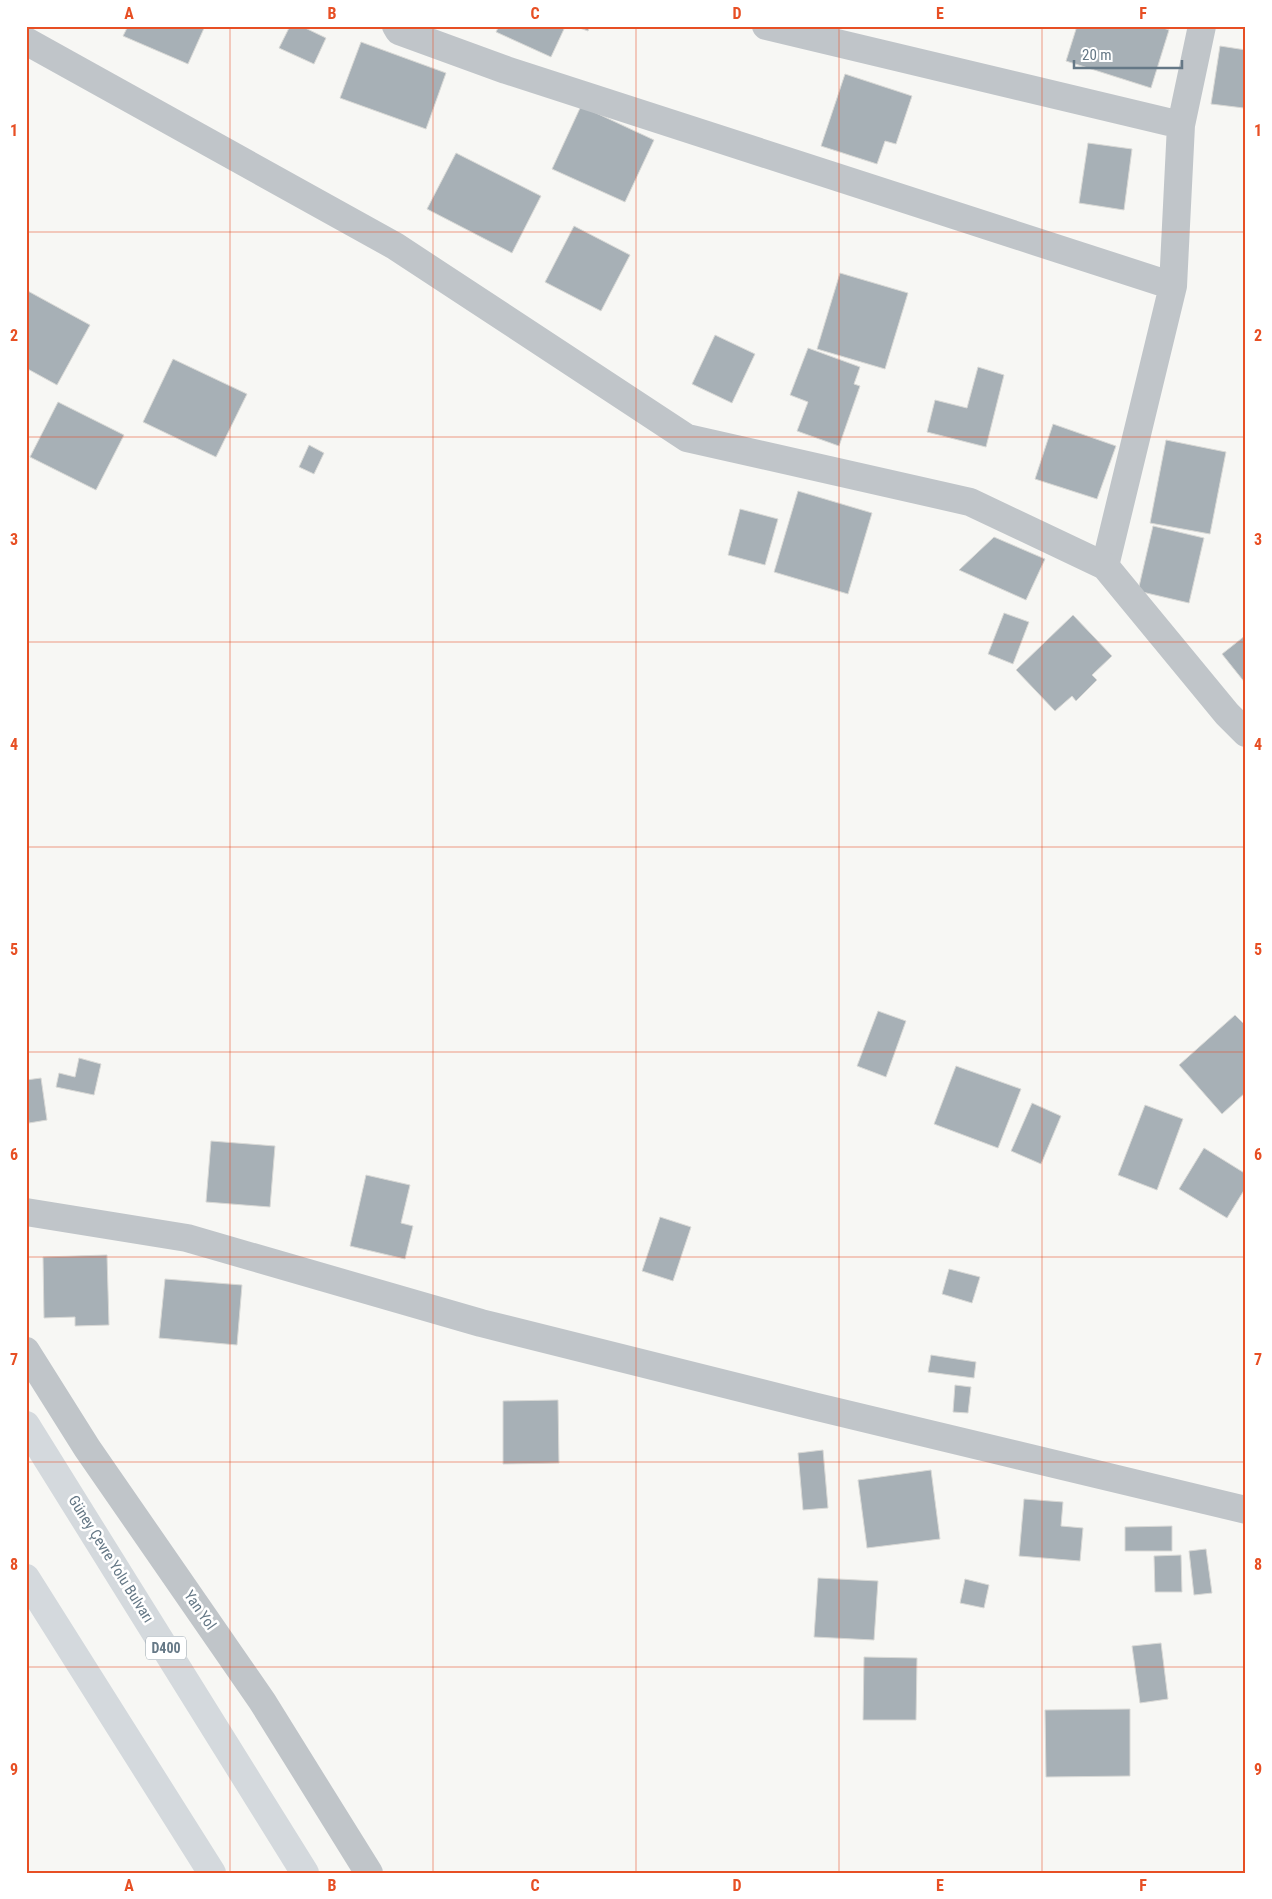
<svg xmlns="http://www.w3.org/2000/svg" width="1272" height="1899" viewBox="0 0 1272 1899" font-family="'Roboto Condensed',sans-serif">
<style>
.building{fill:#a7b0b6;stroke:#d9d9d6}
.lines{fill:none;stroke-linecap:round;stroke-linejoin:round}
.minor{stroke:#c0c5c9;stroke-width:28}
.tertiary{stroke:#c0c5c9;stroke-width:28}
.trunk{stroke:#d4d9dd;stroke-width:28}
.grid{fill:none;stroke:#e74f24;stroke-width:1;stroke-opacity:0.55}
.labels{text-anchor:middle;stroke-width:5;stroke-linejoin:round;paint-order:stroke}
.shield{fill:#fff;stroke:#93a0aa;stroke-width:1}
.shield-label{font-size:14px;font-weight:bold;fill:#657886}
.street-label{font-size:15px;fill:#657886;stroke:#fff}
.neatline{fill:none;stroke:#e74f24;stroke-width:2}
.grid-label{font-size:16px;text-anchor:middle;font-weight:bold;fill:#e74f24}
</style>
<rect width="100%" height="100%" fill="#f7f7f4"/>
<path class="building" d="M128 26H205L188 64 123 36Z
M290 26H301L326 38 314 64 279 48Z
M499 26H557L564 29 551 57 496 32Z
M574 26H590L588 31Z
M1077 26H1158L1169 30 1151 88 1066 61Z
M361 42 446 73 426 129 340 98Z
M1220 46 1246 50 1244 108 1211 104Z
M845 74 912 96 896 144 885 141 877 164 821 146Z
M581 106 654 140 625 202 552 169Z
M1088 143 1132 149 1124 210 1079 203Z
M456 153 541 196 512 253 427 209Z
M574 226 630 255 601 311 545 282Z
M840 273 908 293 885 369 817 349Z
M26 290 90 325 57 385 26 368Z
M715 335 755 354 732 403 692 384Z
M808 348 860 367 854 384 860 386 839 446 797 431 808 402 790 395Z
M173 359 247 394 216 457 143 422Z
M978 367 1004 375 986 447 927 432 935 400 967 408Z
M58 402 124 435 96 490 30 457Z
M1053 424 1116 446 1097 499 1035 479Z
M1166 440 1226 452 1210 534 1150 523Z
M309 445 324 453 314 474 299 467Z
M798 491 872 513 848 594 774 572Z
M740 509 778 519 765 565 728 555Z
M1153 526 1204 538 1189 603 1138 591Z
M994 537 1045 559 1026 600 959 570Z
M1004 613 1029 622 1013 664 988 654Z
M1073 615 1112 656 1092 675 1097 680 1076 701 1072 696 1055 711 1016 670Z
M1246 635V684L1222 654Z
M878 1011 906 1021 886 1077 857 1066Z
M1235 1015 1246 1026V1092L1222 1114 1179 1065Z
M79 1058 101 1064 94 1095 56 1087 59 1073 75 1077Z
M956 1066 1021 1089 998 1148 934 1124Z
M41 1078 47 1120 29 1123 26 1099V1080Z
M1032 1103 1061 1116 1041 1164 1011 1151Z
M1145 1105 1183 1119 1157 1190 1118 1175Z
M211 1141 275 1146 270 1207 206 1202Z
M1204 1148 1246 1174V1187L1227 1218 1179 1189Z
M366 1175 410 1185 401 1223 413 1226 405 1259 350 1246Z
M660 1217 691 1227 673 1281 642 1271Z
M107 1255 109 1325 75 1326V1317L44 1318 43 1257Z
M949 1269 980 1277 972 1303 942 1294Z
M165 1279 242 1285 237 1345 159 1338Z
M931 1355 976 1362 974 1378 928 1372Z
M955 1385 971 1387 968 1413 953 1412Z
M558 1400 559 1463 503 1464V1401Z
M823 1450 828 1508 803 1510 798 1453Z
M931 1470 940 1539 867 1548 858 1480Z
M1024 1499 1063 1502 1061 1526 1083 1528 1080 1561 1019 1556Z
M1172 1526V1551H1125V1527Z
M1206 1549 1212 1593 1194 1595 1189 1551Z
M1181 1555 1182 1592H1155L1154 1556Z
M818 1578 878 1581 874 1640 814 1637Z
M965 1579 989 1585 984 1608 960 1603Z
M1161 1643 1168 1699 1140 1703 1132 1646Z
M864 1657 917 1658 916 1720H863Z
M1130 1709V1776L1046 1777 1045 1710Z"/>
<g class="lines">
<path class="minor" d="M396 26 399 31 506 70 1173 286
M766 26 1181 125
M1105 566 1173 286 1181 125 1202 26
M26 1212 187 1238 481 1323 813 1406 1246 1510"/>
<path class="tertiary" d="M26 41 395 246 687 438 970 502 1105 566 1227 714 1246 733
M26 1351 87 1448 262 1701 369 1873"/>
<path class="trunk" d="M26 1425 305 1873
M26 1578 212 1873"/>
</g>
<path class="grid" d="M230 26V1873M433 26V1873M636 26V1873M839 26V1873M1042 26V1873M26 232H1246M26 437H1246M26 642H1246M26 847H1246M26 1052H1246M26 1257H1246M26 1462H1246M26 1667H1246"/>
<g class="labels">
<rect class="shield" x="146" y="1636.5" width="40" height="23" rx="4"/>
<g class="shield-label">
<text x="166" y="1653">D400</text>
</g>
<g class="street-label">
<text transform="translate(111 1559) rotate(58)" y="5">Güney Çevre Yolu Bulvarı</text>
<text transform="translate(200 1610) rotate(55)" y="5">Yan Yol</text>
</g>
</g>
<rect width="1272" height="1899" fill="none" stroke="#ffffff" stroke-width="55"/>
<path d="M1074 60v8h108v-8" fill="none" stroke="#657886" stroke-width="2.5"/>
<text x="1082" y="60" font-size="15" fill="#657886" stroke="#ffffff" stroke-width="4" paint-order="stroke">20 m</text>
<rect x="28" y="28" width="1216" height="1844" class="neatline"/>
<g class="grid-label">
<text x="129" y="19">A</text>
<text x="332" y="19">B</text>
<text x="535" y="19">C</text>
<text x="737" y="19">D</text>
<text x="940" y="19">E</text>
<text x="1143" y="19">F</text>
<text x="14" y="136">1</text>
<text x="1258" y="136">1</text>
<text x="14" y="341">2</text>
<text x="1258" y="341">2</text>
<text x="14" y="545">3</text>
<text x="1258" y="545">3</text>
<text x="14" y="750">4</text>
<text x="1258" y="750">4</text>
<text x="14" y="955">5</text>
<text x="1258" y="955">5</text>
<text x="14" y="1160">6</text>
<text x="1258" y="1160">6</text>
<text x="14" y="1365">7</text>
<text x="1258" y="1365">7</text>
<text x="14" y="1570">8</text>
<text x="1258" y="1570">8</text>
<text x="14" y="1775">9</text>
<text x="1258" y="1775">9</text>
<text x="129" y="1891">A</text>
<text x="332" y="1891">B</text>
<text x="535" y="1891">C</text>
<text x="737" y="1891">D</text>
<text x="940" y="1891">E</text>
<text x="1143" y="1891">F</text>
</g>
</svg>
